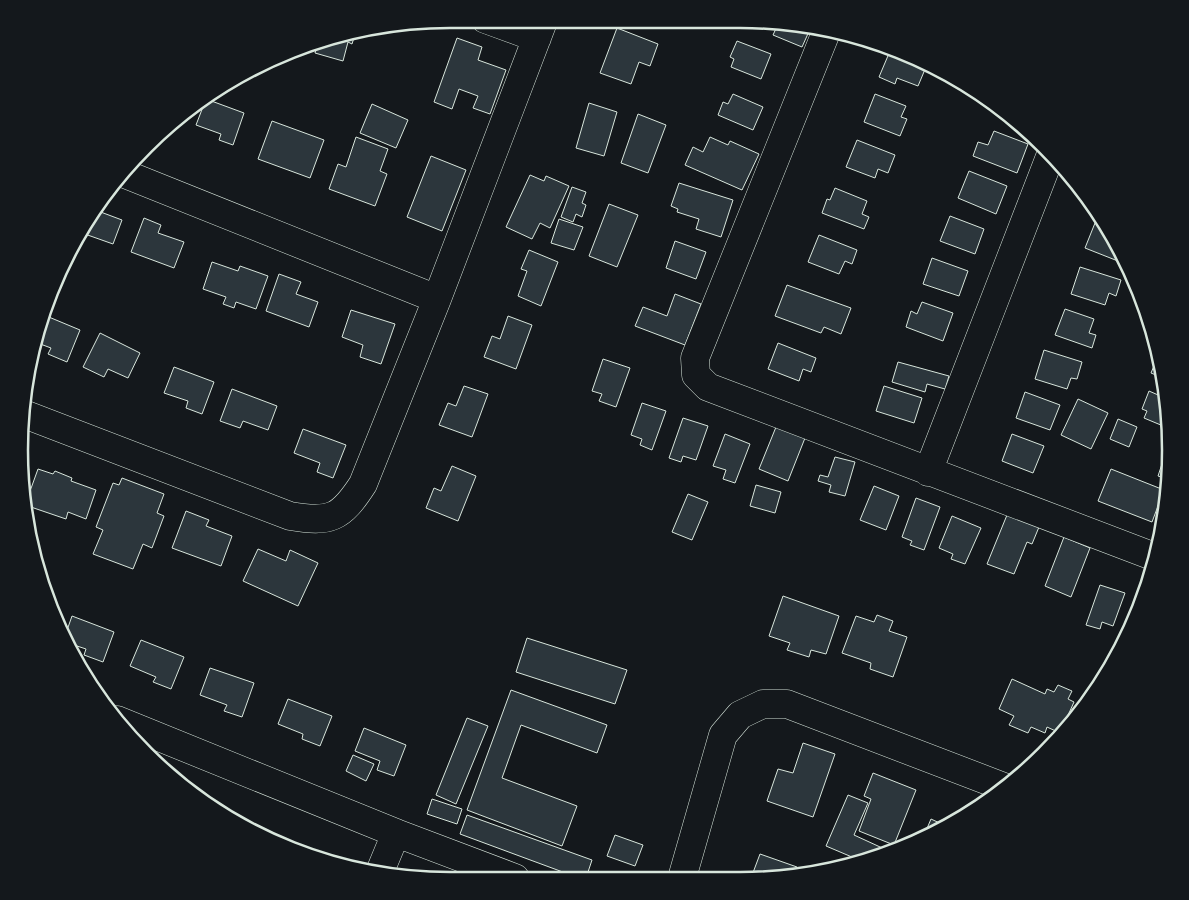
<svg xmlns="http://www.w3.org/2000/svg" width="1189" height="900" viewBox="0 0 1189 900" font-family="'DM Sans',sans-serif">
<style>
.building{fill:#2c363c;stroke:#d8e6dc}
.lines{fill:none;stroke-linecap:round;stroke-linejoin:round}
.minor-casing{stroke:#d8e6dc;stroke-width:29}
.minor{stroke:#14181c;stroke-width:28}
.rim{fill:none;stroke:#d8e6dc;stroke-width:2.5}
</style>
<rect width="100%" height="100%" fill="#14181c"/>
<path class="building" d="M779 22 787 26 788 23 811 27 802 47 773 35Z
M617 28 658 44 650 66 639 62 631 84 600 73Z
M356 31 352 44 348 42 343 61 315 53 318 42 338 34Z
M457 38 482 47 478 60 506 70 490 114 473 108 478 96 459 89 452 109 434 102Z
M737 41 771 54 761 79 731 67 734 59 730 57Z
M890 51 926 67 918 86 897 78 895 84 879 77Z
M733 94 763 107 753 130 718 115 723 102 728 104Z
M875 94 906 106 901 117 907 119 900 136 864 122Z
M206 99 244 113 233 145 219 140 221 134 196 125Z
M589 103 617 112 604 156 576 148Z
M372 104 408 120 396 148 360 133Z
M638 114 666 125 648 173 621 163Z
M272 121 324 140 310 178 258 159Z
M994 131 1028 144 1017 173 973 156 978 142 988 145Z
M356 137 388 149 380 171 387 174 375 206 329 189 338 164 346 167Z
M710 137 728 145 730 141 759 154 742 190 685 165 693 147 703 152Z
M857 140 895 155 888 173 878 169 875 178 846 167Z
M431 156 466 170 442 231 407 217Z
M969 171 1007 186 996 214 958 198Z
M530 175 544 181 546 176 569 186 550 228 540 223 532 239 506 227Z
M679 183 733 200 721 237 696 229 699 219 677 212 678 209 671 206Z
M572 187 586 192 582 203 586 205 582 217 576 214 573 222 561 217Z
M835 188 867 201 862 214 869 217 864 229 822 213 827 199 830 200Z
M609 204 638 215 617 267 589 256Z
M98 211 122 220 113 244 82 233Z
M950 216 984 229 975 254 940 241Z
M144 218 161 225 158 233 184 242 174 268 131 252Z
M559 219 583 227 574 250 551 243Z
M1095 223 1107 228 1124 260 1123 263 1085 248Z
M819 235 857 250 852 264 845 261 839 274 808 262Z
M675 241 706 252 696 279 666 268Z
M529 250 558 262 541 306 518 296 527 271 521 269Z
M932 258 968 271 959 296 923 284Z
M212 262 238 271 240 266 268 276 256 309 236 302 234 308 223 304 226 297 203 289Z
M1080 267 1121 280 1116 296 1109 293 1105 305 1071 294Z
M279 274 301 282 296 294 318 302 309 327 266 311Z
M787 285 851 308 841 334 824 327 821 333 775 316Z
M675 294 701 304 685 345 635 326 643 307 667 316Z
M922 302 953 313 943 341 906 327 911 311 917 314Z
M1065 309 1094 319 1089 333 1096 335 1092 348 1055 335Z
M351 310 395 324 381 364 360 357 363 345 342 337Z
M44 315 80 330 67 362 48 354 51 348 35 342Z
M508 316 532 325 516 369 484 357 492 336 500 339Z
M100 333 140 353 128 378 108 369 104 377 83 367Z
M778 343 816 358 811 372 803 369 799 381 768 369Z
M1044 350 1082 362 1077 379 1071 378 1067 389 1035 379Z
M603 359 630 368 616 407 599 401 602 394 592 391Z
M1156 361 1161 362 1163 378 1151 373Z
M898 362 949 376 945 389 927 384 925 392 892 382Z
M174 367 214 382 202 414 186 408 188 401 164 393Z
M464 386 488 394 472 437 439 425 448 403 456 406Z
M884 386 922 398 914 423 876 411Z
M232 389 277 406 268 430 243 421 240 428 220 421Z
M1149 391 1165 398 1168 428 1144 418 1147 411 1142 409Z
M1025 392 1060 405 1050 430 1016 418Z
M1078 399 1108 413 1091 449 1061 435Z
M642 403 666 411 652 450 640 445 642 439 631 435Z
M683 418 708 426 696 460 683 456 681 462 669 458Z
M1118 419 1137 427 1129 447 1110 439Z
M776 427 805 438 788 481 759 469Z
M303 429 346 445 333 478 317 472 320 463 294 453Z
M725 434 750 444 735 483 723 479 726 470 713 466Z
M1012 434 1044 446 1033 473 1002 461Z
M1167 449 1170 450 1167 479 1158 476Z
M835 457 855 462 845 496 829 492 831 485 818 481 820 475 828 477Z
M20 466 27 468 21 486 20 478Z
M452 466 476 476 458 521 426 508 434 488 441 491Z
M38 469 53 474 55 471 72 478 71 481 96 490 86 519 68 512 66 519 25 505Z
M1111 469 1164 490 1152 522 1098 501Z
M122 478 164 494 157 513 164 516 152 548 143 544 133 569 93 554 103 530 96 527 113 483 119 485Z
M756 485 781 492 775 513 750 506Z
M874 486 899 496 886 530 860 520Z
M688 494 708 502 692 540 672 532Z
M916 498 940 507 924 550 910 545 912 541 902 537Z
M186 511 209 520 206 526 232 536 221 566 172 548Z
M1007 515 1039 527 1032 544 1027 542 1014 574 987 564Z
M952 516 981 528 965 564 951 559 953 554 939 548Z
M1064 537 1090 548 1071 597 1045 586Z
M32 538 38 540 34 550Z
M258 549 286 561 290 550 318 563 298 606 243 581Z
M1100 585 1125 593 1113 626 1102 622 1100 629 1086 625Z
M783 596 839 616 826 654 811 650 809 657 787 650 790 643 769 636Z
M877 615 893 621 889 631 907 637 893 677 870 669 871 663 842 653 856 616 874 622Z
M72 616 114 632 103 662 84 655 86 649 68 643 65 636Z
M527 638 627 670 615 704 516 672Z
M141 640 184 657 171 689 153 682 156 677 130 666Z
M210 668 254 683 242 717 224 711 227 705 200 695Z
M1012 679 1045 694 1047 689 1054 692 1058 685 1072 691 1068 699 1074 702 1060 733 1047 727 1045 733 1031 727 1028 733 1009 725 1014 716 999 709Z
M511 690 607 725 597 753 521 725 502 778 577 806 562 846 467 810Z
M288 699 332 716 320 746 302 739 303 734 278 724Z
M467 718 488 726 456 804 436 795Z
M364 728 406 745 394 776 377 770 380 761 355 751Z
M803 743 835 754 813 817 767 801 778 769 793 773Z
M353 755 374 764 366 781 346 771Z
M873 773 916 790 894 845 859 831 871 799 864 796Z
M848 795 868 803 854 835 891 852 859 860 826 846Z
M432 799 462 809 457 824 427 814Z
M467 815 592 860 586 878H579L460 834Z
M931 819 946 826 923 838Z
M615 835 643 845 635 866 607 856Z
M760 854 797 867 793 878H751Z"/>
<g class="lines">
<defs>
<path id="minor" d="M485 19 537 38
M827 30 695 358 696 375 708 387 1155 557
M125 174 437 299
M24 414 290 516C331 523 341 518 363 484L437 299 544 19
M928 472 1051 154
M117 720 396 833 515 878
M379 874 396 833
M682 878 723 735 740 715 763 704H787L1004 787"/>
</defs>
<use href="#minor" class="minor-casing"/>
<use href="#minor" class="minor"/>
</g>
<path d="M0 0H1189V900H0ZM450 28H740A422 422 0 0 1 1162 450V450A422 422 0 0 1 740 872H450A422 422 0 0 1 28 450V450A422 422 0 0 1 450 28Z" fill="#14181c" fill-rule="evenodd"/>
<path class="rim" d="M450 28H740A422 422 0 0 1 1162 450V450A422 422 0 0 1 740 872H450A422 422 0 0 1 28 450V450A422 422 0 0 1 450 28Z"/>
</svg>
